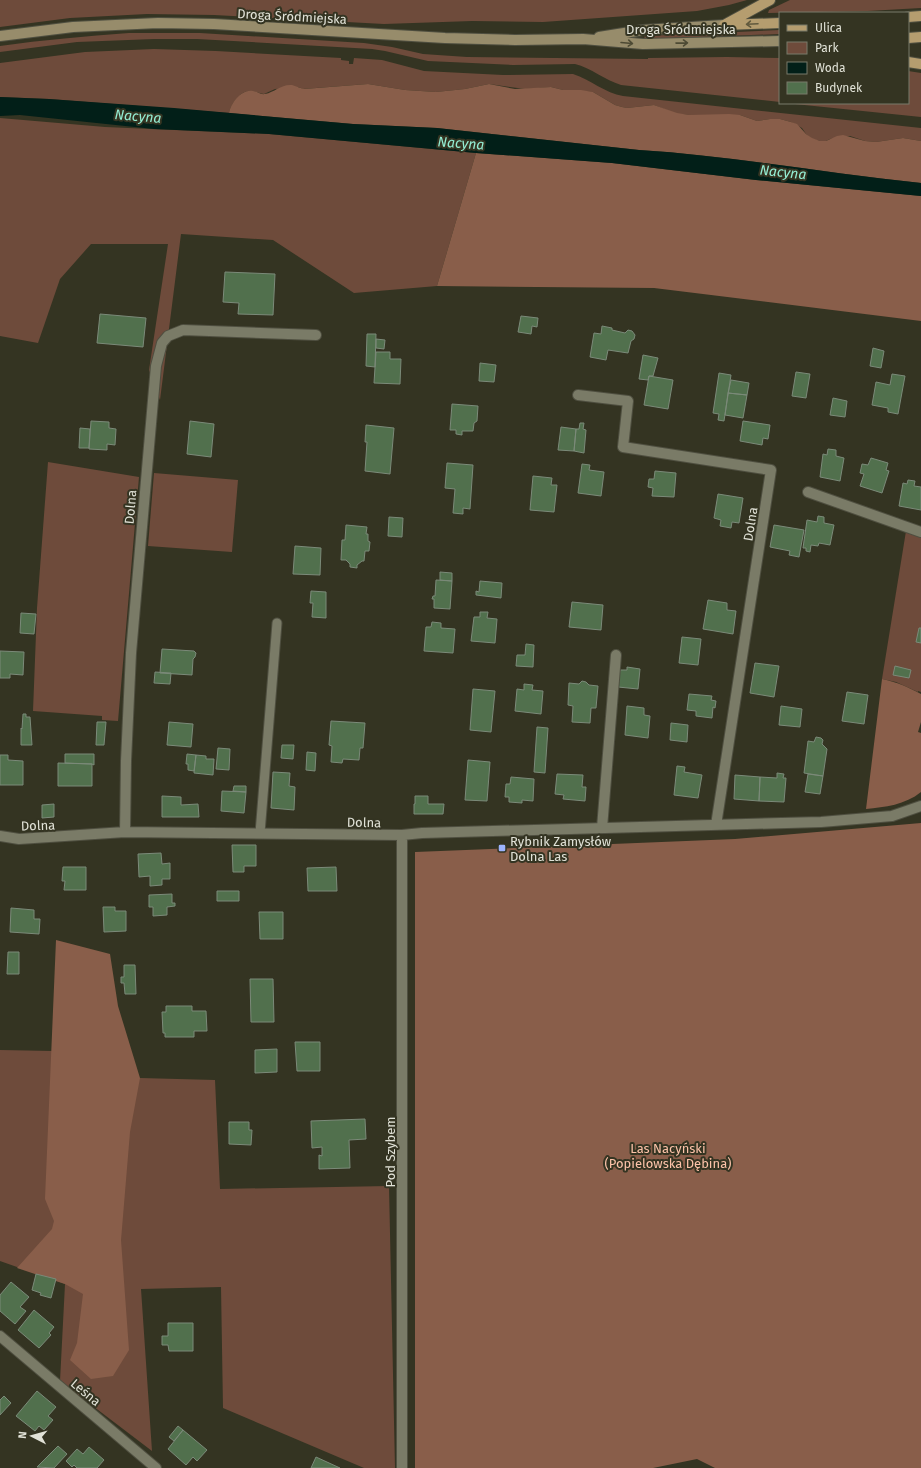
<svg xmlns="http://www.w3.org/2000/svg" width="921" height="1468" viewBox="0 0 921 1468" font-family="'Fira Sans',sans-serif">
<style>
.green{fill:#6e4b3b}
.forest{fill:#895e4a}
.water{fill:#021f18}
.building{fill:#51704d;stroke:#7b8a79}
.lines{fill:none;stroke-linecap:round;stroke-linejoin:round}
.lane-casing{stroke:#4f4f40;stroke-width:11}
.street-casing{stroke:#4f4f40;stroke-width:12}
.secondary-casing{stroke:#4f4f40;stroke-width:12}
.primary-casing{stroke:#4f4f40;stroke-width:12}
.lane{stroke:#7a7b67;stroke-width:9}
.street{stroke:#7a7b67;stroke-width:10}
.secondary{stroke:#978c6b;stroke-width:10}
.primary{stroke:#b59d6f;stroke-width:10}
.oneway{stroke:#61593d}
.oneway2{stroke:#4d4a34}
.poi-dot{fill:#9db4fd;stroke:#343422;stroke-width:1.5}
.labels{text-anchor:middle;stroke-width:4;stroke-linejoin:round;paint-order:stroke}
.street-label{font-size:13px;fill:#e1e2d7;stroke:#343422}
.poi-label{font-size:13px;fill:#e1e2d7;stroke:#343422;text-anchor:start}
.park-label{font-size:13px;fill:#fdc3a9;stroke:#343422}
.water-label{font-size:14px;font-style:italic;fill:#94eed4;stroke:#343422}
</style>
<rect width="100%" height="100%" fill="#343422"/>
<path class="green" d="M0 0H747L729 5 697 11 543 22 472 21 384 24 214 15 147 14 70 18 0 27Z
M790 0H921V8L868 11 768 13 769 10Z
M780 30V34L646 39 644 37 646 36Z
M129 33H200L364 43 392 47 423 54 467 57 648 59V58L727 57 780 58V102L621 85C605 80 591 68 575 64L513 65 428 61 385 51 372 49 197 39H154L77 42 0 52V46C43 40 86 36 129 33Z
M154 49 216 51 341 58V60L349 61V64H353L354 58 382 60 424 71 503 75 573 74C591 80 605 93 623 96L921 128V141L903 138 876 142 865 141 850 136 830 139 826 141H820L812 139 806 134 802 128 791 122 780 119H770L757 121 740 115H689L677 114 654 105 627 108 622 107 615 105 593 92 563 90 551 87 525 89 489 84 465 89 436 92 405 90 368 84 303 89 298 87 275 89 264 94C259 94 256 91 251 91 240 90 231 104 229 113L49 99 0 97V63L85 52Z
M908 71 921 73V117L785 103H908Z
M0 118 105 127 269 134 476 153 437 286 354 293 273 240 181 234 160 400 149 370 168 244H91L60 279 38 343 0 336Z
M48 462 139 477 118 721 102 720V716L33 711 37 608Z
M154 473 238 480 232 552 148 546Z
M906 531 921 536V692L918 691V692L896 682 882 679Z
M0 1050 53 1051 140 1078 215 1080 220 1189 389 1186 395 1468H364L223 1408 221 1287 141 1289 152 1451 60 1381 65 1284 0 1261Z"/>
<path class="forest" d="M368 84 405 90 436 92 465 89 489 84 515 89 551 87 563 90H581L593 92 615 105 622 107 627 108 654 105 677 113 689 115 729 114 740 115 757 121 770 119H780L791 122 797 124 806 134 812 138 820 141H826L837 136 843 135 865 141 876 142 903 138 921 141V183C827 173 733 156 639 150L437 128 353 124 229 113C231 103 241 89 253 91 257 91 260 95 265 94 275 92 281 84 292 85 296 86 299 88 304 89Z
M476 153 612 163 756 180 921 196V321L654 288 437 286Z
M882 679C897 682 908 687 921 694V722L918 732 921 733V792C905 805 885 807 866 809Z
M921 823V1468H715L697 1459 653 1468H415V852L735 839Z
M56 940 110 954 118 1006 140 1078 130 1132 121 1240 129 1350 113 1376 91 1379 70 1360 77 1343 83 1294 65 1284 17 1268 52 1229 54 1221 45 1199Z"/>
<path class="water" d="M0 97 49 99 174 108 353 124 437 128 639 150C733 156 827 173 921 183V196L756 180 612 163 476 153 269 134 154 129 20 115 0 116Z"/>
<path class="building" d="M225 272 275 274 273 315 238 314 239 303 223 302Z
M100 314 146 318 143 347 97 343Z
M521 316 538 318 537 327 532 326 531 334 518 332Z
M602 326 612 328V330L625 333 628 330 632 331 635 335 634 339 631 341 628 353 608 350 606 360 590 357 594 333 601 334Z
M367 334H376L375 367 366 366Z
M376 339 385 340 384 349 376 348Z
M873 348 884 351 881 368 870 366Z
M376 352H390V359H401L400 384 374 383Z
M643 355 658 358 653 376H649L648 380 639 379Z
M480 363 496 365 494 382 479 381Z
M796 372 810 374 806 398 792 396Z
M719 373 731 375 724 421 718 420 719 414 713 413Z
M892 374 905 376 898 414 888 412V408L872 405 876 382 890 385Z
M649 376 673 380 668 409 644 405Z
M731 380 749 383 747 395 728 393Z
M728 393 747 395 743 418 725 415Z
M833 398 847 401 845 417 830 415Z
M452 404 478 406 477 421 474 423 473 431H462V435L456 434V430H450Z
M91 421 109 422V428L116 429 115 445 107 444V450L89 449Z
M190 421 214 424 211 457 187 454Z
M743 421 770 425 768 439 763 438 762 445 740 441Z
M580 423H584L583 429 586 430 584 453 574 451 576 429H579Z
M366 425 394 428 390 474 365 471 367 442H365Z
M561 427 576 429 574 451 558 450Z
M80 428 90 429 89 448H79Z
M828 449 836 450V456L844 458 840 481 820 477 823 454 827 455Z
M871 458 888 463 886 470 889 471 882 493 860 486 864 474 860 473 862 464 868 465Z
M447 463 473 465 470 509 463 508V514L453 513 455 489 445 488Z
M582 464 590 465 589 470 604 472 601 496 578 493Z
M655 471 676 473 674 497 652 496 653 488 648 487 649 479H654Z
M533 476 552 478 551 485H557L554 512 530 510Z
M908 480 915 481 914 486 921 487V510L899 506 903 483 907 484Z
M718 494 743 498 739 523 732 522 731 528 720 526 721 520 714 518Z
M818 516 824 517V523L834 525 830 545 819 543 818 546 811 545 810 552 806 551V548H803L807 520 817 522Z
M389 517 403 518 402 537 388 536Z
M346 525 367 527 366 534H368V541L370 542 369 551H365L364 561H362L357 565V568L350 567V564L346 560H341L342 540H345Z
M774 525 804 530 799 557 789 555 790 551 770 547Z
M295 546 321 548 320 575 293 574Z
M440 572 452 573V581L440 580Z
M436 580 452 581 450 609 434 608V599H432L433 596H435Z
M480 581 502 583 501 598 476 595V591L479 592Z
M311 591 326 592V618L312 617 313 603H310Z
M708 600 727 603V610L736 611 733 634 703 629Z
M572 602 603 605 601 630 569 627Z
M480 612H488L487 618 497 619 495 643 471 641 474 617H480Z
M21 613 36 614 34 634 20 633Z
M432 622 441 623V628L455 629 453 653 424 651 426 627H431Z
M919 628H921V643L916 642Z
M682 637 701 639 698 665 679 663Z
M526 644 534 645 533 667 516 666 517 655H525Z
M162 649 194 651 196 653 195 657 193 659 192 675 160 673Z
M0 651 24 652 23 675 10 674V678H0Z
M755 663 779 666 774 697 750 693Z
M895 666 911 670 909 678 893 675Z
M627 667 640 669 638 689 618 687 620 670H627Z
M155 672 171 673 170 684 154 683Z
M582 681 586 682 589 685 598 686 596 708H591L590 723 572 722 573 706 568 705 569 683 579 684Z
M524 684 533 685 532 690 543 691 541 714 515 711 517 689 524 690Z
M473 689 495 691 491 732 470 730Z
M847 692 868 695 864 724 842 721Z
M689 694 712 696 711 700 716 701 715 708 713 707 712 718 696 716V711L687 710Z
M627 706 644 708V715L650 716 648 738 625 735Z
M781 706 802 709 800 727 779 725Z
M23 714H26V717H30L32 745H21V728L22 729Z
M331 721 365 723 363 748H360L359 760 343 759 342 763 331 762 332 746 329 745Z
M97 722H106L104 745H96Z
M169 722 193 724 191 747 167 745Z
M671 723 688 725 687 742 670 740Z
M537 727 548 728 545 773 534 772Z
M816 737 821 738 823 740 822 744 827 749 823 776 804 773 808 741 814 742Z
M282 745H294L293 759 281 758Z
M218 748 230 749 229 770 216 769Z
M307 752 316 753 315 771 306 770Z
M65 754H94V765L92 764 65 763Z
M187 754 196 755 194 771 188 770V764H186Z
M0 755H8V760L23 761V785H0Z
M196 755 206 756V759H214L213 775 194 773Z
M468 760 490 762 487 801 465 800Z
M58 763 92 764V786H58Z
M677 766 685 767 684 772 702 775 698 798 674 795Z
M273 772 290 773 289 786 295 787 294 810 271 808Z
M777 773 784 774 783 778H786L784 802 759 801 760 777 777 778Z
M557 774 583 775 582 787H586L585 801 563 799 564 795 555 794Z
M808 774 823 776 820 794 805 792Z
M735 775 760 777 759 801 734 799Z
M511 777 534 779 533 801 522 800V803L509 802V797H505L506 784H510Z
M234 786H246V792L233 791Z
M222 791 246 792 244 813 221 811Z
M162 796 181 797V805L198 804 199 817H162Z
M415 796H428V804H444L443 814H414V804H415Z
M54 804V817L42 818V805Z
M232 845H256V866H244V872H233Z
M161 853 162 864 170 863V879H162V885L150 886V876L139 877 138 854Z
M63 867H86V890H64L65 881H62Z
M336 867 337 891H308L307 868Z
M217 891H239V901H217Z
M172 894V903H175V906L167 907V915L153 916V907H149V895Z
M103 907H115V911H126V931L104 932Z
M11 908 34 910V919H40L39 934 10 932Z
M259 912H283V939H260Z
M8 952H19V974H7Z
M124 965H135L136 994H125L124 983H121V977H124Z
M250 979H273L274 1022H251Z
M166 1006H192V1011H206L207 1031H194V1037H165V1033H163L162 1012H166Z
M295 1042H320V1071H297Z
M277 1049V1072L255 1073V1050Z
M365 1119 366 1139 349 1140 350 1168 319 1169V1155L322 1156V1147L312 1148 311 1121Z
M229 1122H249V1130H252L251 1145 229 1144Z
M36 1274 56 1279 51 1298 40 1295 41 1293 32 1290Z
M11 1282 29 1297 20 1307 26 1311 15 1324 0 1311V1295Z
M34 1310 54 1327 49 1333 51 1335 39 1348 18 1330Z
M168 1323H193V1351H169L168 1345H162V1336H168Z
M37 1391 56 1407 48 1416 53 1420 44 1430 39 1426 35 1431 16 1416Z
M4 1396 11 1403 0 1415V1400Z
M178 1426 183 1430 174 1441 169 1437Z
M183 1430 207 1450 197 1461 193 1457 186 1465 168 1449Z
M58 1446 67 1454 54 1468 37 1467Z
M89 1447 104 1460 97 1468H77L74 1465 72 1467 66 1461 77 1449 83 1454Z
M316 1457 340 1468H311Z"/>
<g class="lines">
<defs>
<path id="lane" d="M260 833 277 623"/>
<path id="street" d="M578 395 628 401 623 447 771 470 716 825
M808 492 921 532
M602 828 616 655
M125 832 126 761 131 653 156 366 162 343 168 336 183 330 316 335
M402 835V1468
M0 836 19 839 125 832 402 835 422 833 821 822 892 816 921 806
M0 1336 156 1468"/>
<path id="secondary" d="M0 36 73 27 158 23 214 24 445 38 515 40 583 39 643 44 780 41
M599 37 643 30 724 25"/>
<path id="primary" d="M908 17 921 16
M726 24 770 0
M724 25 780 23
M908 38 921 37
M908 62 921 64"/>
</defs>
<use href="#lane" class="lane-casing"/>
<use href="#street" class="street-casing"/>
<use href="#secondary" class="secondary-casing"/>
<use href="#primary" class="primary-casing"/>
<use href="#lane" class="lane"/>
<use href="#street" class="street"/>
<use href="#secondary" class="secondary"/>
<use href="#primary" class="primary"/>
</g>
<defs><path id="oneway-shaft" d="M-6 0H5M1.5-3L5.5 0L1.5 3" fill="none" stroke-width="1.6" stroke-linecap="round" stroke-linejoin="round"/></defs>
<use class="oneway" href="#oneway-shaft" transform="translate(752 24) rotate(177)"/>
<g class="oneway2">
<use href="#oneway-shaft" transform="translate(627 43) rotate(5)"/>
<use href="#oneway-shaft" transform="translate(682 43) rotate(-1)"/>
</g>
<rect class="poi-dot" x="498" y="844" width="8" height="8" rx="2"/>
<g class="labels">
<g class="street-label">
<text transform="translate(292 16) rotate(3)" y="5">Droga Śródmiejska</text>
<text x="681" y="34">Droga Śródmiejska</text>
<text transform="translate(130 507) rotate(-85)" y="5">Dolna</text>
<text transform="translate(750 524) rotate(-81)" y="5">Dolna</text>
<text transform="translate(364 822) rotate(1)" y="5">Dolna</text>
<text transform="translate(38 825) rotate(-2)" y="5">Dolna</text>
<text transform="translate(390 1152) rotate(-90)" y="5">Pod Szybem</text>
<text transform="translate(86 1392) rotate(40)" y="5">Leśna</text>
</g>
<g class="poi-label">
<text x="510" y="846">Rybnik Zamysłów<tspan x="510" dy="15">Dolna Las</tspan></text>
</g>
<g class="park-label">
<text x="668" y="1153">Las Nacyński<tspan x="668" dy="15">(Popielowska Dębina)</tspan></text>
</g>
<g class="water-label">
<text transform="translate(138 116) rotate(5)" y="5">Nacyna</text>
<text transform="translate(461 143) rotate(4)" y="5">Nacyna</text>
<text transform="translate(783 172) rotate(6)" y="5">Nacyna</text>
</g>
</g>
<rect x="779" y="12" width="130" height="92" fill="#343422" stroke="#797a6a"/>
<rect x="787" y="25" width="20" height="6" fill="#b59d6f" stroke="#797a6a"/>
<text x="815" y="32" font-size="12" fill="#e1e2d7">Ulica</text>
<rect x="787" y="42" width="20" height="12" fill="#6e4b3b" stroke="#797a6a"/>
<text x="815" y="52" font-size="12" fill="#e1e2d7">Park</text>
<rect x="787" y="62" width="20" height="12" fill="#021f18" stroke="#797a6a"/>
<text x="815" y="72" font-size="12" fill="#e1e2d7">Woda</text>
<rect x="787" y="82" width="20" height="12" fill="#51704d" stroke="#797a6a"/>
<text x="815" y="92" font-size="12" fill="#e1e2d7">Budynek</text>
<g transform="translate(32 1436) rotate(276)" stroke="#343422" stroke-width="3" paint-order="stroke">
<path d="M0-3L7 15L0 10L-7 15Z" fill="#e1e2d7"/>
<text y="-6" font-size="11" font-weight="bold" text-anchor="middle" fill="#e1e2d7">N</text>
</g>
</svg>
